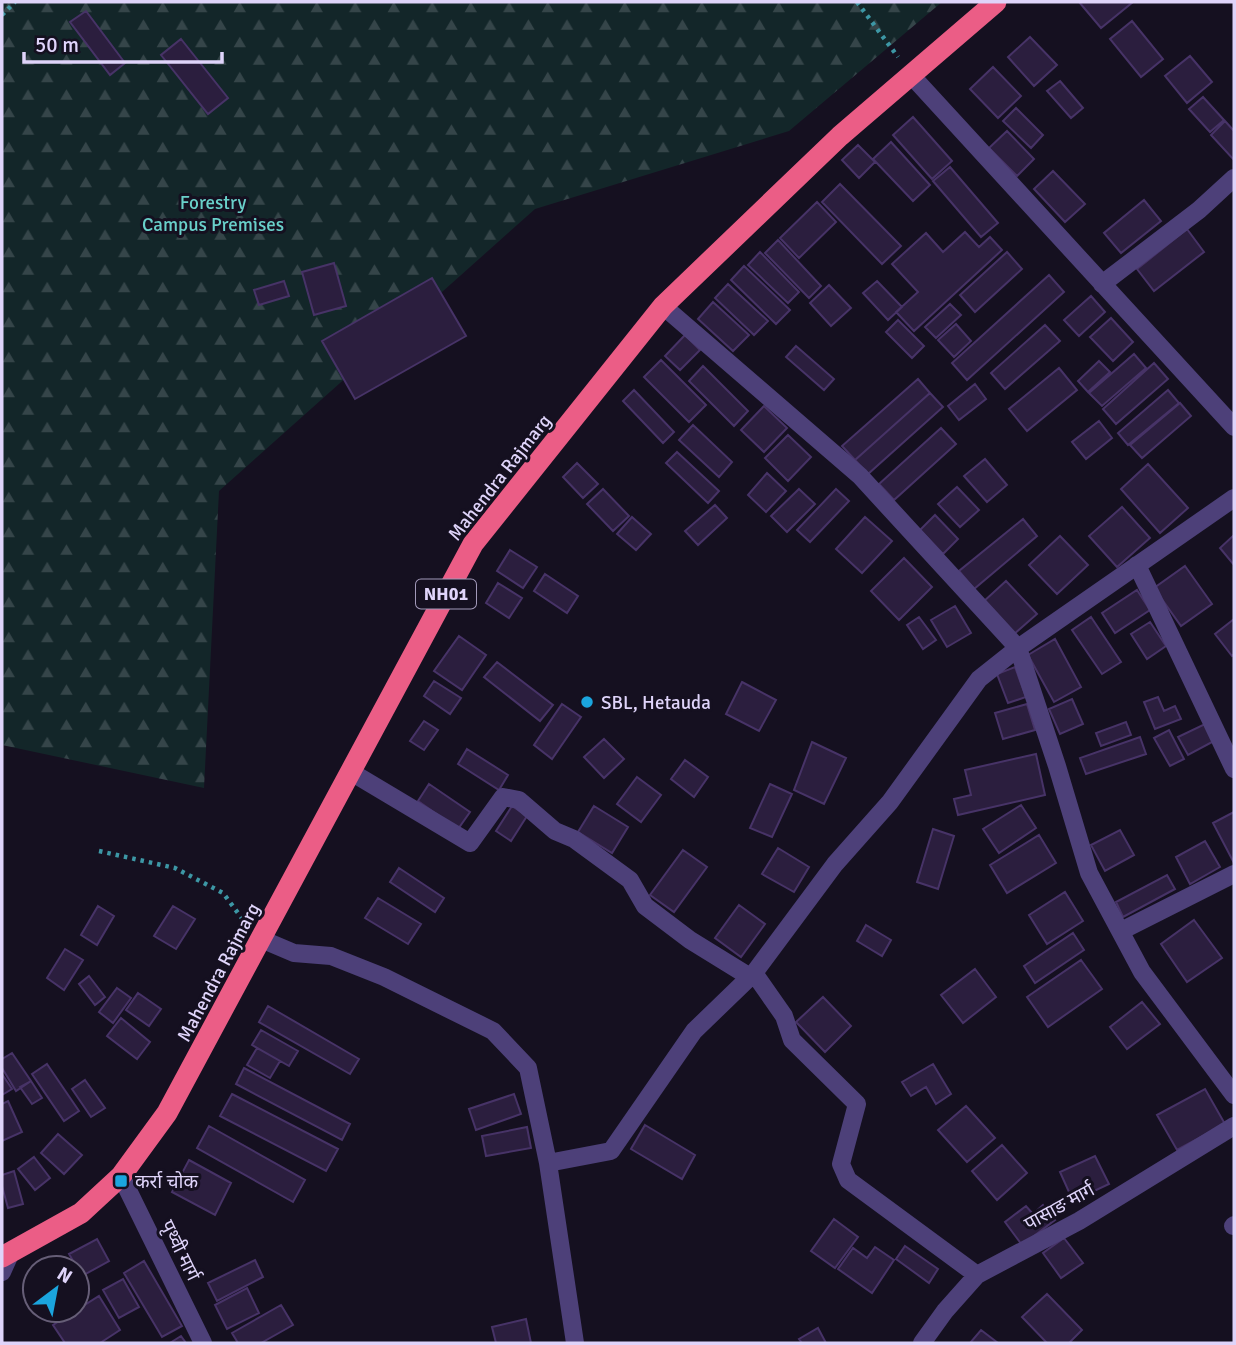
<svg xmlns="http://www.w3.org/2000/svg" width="1236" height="1345" viewBox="0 0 1236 1345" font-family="Signika,'Noto Sans Devanagari',sans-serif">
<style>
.forest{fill:url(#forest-firs)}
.building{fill:#2b1e3e;stroke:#473367;stroke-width:2}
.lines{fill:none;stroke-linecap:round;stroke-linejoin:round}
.path{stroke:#3d97a5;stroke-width:4.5;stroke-dasharray:3.5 5;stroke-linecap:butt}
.minor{stroke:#4d4079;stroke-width:18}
.highway{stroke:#eb5d86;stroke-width:21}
.poi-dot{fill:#1ba5de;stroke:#151020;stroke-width:2.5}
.labels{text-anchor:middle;stroke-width:6;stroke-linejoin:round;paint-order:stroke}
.shield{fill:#151020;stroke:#a299b9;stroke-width:2}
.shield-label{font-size:18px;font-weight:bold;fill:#dfd4fa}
.park-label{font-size:19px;fill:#69d0ca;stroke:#151020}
.street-label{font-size:19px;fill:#dfd4fa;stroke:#151020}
.poi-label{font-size:19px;fill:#dfd4fa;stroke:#151020;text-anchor:start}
</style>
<defs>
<pattern id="forest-firs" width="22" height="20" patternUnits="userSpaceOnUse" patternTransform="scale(1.75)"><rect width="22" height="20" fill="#132629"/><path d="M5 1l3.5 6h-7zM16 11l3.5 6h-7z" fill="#354549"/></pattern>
</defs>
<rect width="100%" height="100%" fill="#151020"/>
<path class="forest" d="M2 2H942L789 131 535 209 219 491 204 788 2 745Z"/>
<path class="building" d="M1079 2H1133L1101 28Z
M86 11 125 63 110 75 70 22Z
M1132 21 1163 59 1141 77 1110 39Z
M1030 37 1057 65 1034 86 1008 57Z
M181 39 228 98 208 114 161 55Z
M1190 56 1212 82 1187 103 1165 76Z
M993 67 1021 96 998 118 970 89Z
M1060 81 1083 108 1071 118 1047 91Z
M1203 97 1224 120 1210 132 1189 109Z
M1016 108 1043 135 1031 148 1003 121Z
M913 117 952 161 932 179 893 135Z
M1225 121 1234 131V160L1211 135Z
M1007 131 1034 159 1017 176 989 148Z
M891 142 930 185 913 201 873 159Z
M858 145 875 162 859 178 842 160Z
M950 167 998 223 981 237 933 181Z
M1053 171 1085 204 1065 222 1034 189Z
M840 184 901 246 882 264 822 202Z
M1144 200 1161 221 1121 253 1104 233Z
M817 202 836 222 799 258 780 238Z
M1187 229 1204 252 1154 291 1137 269Z
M965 232 979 247 990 237 1002 250 914 331 896 312 918 292 892 264 926 233 943 252Z
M778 240 821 286 809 298 765 253Z
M760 252 799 292 788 303 748 265Z
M1007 252 1022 269 975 312 960 295Z
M334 263 346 306 314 315 302 272Z
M744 266 790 310 776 324 731 280Z
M1049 275 1064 292 967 380 952 363Z
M432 278 466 336 355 399 322 341Z
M284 281 289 296 259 305 254 290Z
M877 281 902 307 888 320 863 293Z
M728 284 768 321 754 335 715 298Z
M829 285 851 308 831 326 810 303Z
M1091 296 1105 312 1079 336 1064 320Z
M713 302 749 335 733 351 698 319Z
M950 304 961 315 936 338 925 327Z
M1111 318 1133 342 1113 361 1090 337Z
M898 320 924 346 912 358 886 332Z
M956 324 971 341 954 357 938 340Z
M1045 325 1060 341 1005 389 991 373Z
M685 335 700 350 680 370 665 356Z
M796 346 834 379 824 390 786 357Z
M1134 354 1146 368 1102 406 1089 393Z
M661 360 706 405 689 422 644 377Z
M1099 361 1110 372 1088 392 1078 381Z
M1154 363 1168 379 1116 424 1103 409Z
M703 366 748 411 734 426 689 381Z
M1059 368 1077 390 1027 431 1009 409Z
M918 379 930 393 855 460 842 446Z
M975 384 986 399 959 420 948 406Z
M634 390 674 432 663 443 623 401Z
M1168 390 1179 403 1128 445 1118 433Z
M930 393 943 407 868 474 855 460Z
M1180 403 1191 416 1142 458 1130 445Z
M764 406 787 428 764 452 741 430Z
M1099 421 1112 438 1086 459 1072 442Z
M693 425 732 462 719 477 679 440Z
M941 428 956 444 894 500 879 484Z
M788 435 811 457 788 481 765 458Z
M677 452 719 491 708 503 666 463Z
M985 459 1007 485 987 502 964 476Z
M577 463 598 484 583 498 563 477Z
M1148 464 1188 508 1160 533 1121 489Z
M767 473 786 491 766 512 748 495Z
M957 487 979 510 960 527 938 504Z
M603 489 629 516 613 531 587 504Z
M799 489 815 504 787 532 771 516Z
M836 489 849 501 810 542 797 530Z
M715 505 727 518 698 545 685 531Z
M1122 507 1150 538 1117 567 1089 536Z
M935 515 958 539 943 554 920 530Z
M632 517 651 534 636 550 617 534Z
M865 517 892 541 862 573 836 549Z
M1023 519 1037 536 974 589 959 571Z
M1234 535V565L1220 548Z
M1060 536 1088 565 1057 594 1029 565Z
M510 550 537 567 523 588 497 571Z
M904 558 932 587 899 620 871 591Z
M1185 566 1212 604 1181 626 1154 588Z
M545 574 578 596 567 613 534 591Z
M1006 581 1037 614 1013 635 983 602Z
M498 583 522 598 509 618 486 603Z
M1137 590 1150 610 1115 633 1102 613Z
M955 606 971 633 947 647 931 620Z
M919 617 936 640 923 649 907 625Z
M1091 617 1121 662 1102 674 1072 630Z
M1234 619V654L1232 656 1215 634Z
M1150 622 1166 646 1147 659 1131 634Z
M459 636 486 655 462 690 434 671Z
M1055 639 1081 687 1054 702 1028 655Z
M497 662 553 705 540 721 484 677Z
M1015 667 1026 697 1008 703 997 674Z
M434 681 461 698 450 714 424 696Z
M742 682 776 700 759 731 726 714Z
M1158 697 1164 711 1175 706 1181 719 1155 729 1144 702Z
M1072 699 1083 724 1060 734 1049 709Z
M562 704 581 717 552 759 534 745Z
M1027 704 1035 730 1003 739 995 713Z
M424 721 438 730 424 750 410 741Z
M1126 722 1131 735 1101 746 1096 733Z
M1205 724 1214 741 1188 755 1178 737Z
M1169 730 1184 759 1170 766 1154 738Z
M1140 737 1146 754 1086 774 1080 758Z
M604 739 624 759 604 778 584 757Z
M812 742 846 758 824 804 794 790Z
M467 749 508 775 499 790 458 764Z
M1036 754 1045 795 958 815 954 799 971 795 965 770Z
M685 760 708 777 694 797 671 779Z
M637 777 661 795 641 822 617 804Z
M429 784 470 812 458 829 418 801Z
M770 784 792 794 772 837 750 828Z
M1021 805 1036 828 999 853 983 829Z
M512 806 527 816 511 841 496 831Z
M594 806 628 827 612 853 578 832Z
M1234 812V860L1233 861 1213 823Z
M933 829 954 836 938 889 917 882Z
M1120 830 1134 855 1105 871 1091 845Z
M1039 835 1056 863 1007 893 990 865Z
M1205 841 1220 867 1190 884 1176 857Z
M778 848 809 867 794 892 762 874Z
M683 850 707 867 674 912 650 895Z
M399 868 444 898 435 912 390 882Z
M1167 875 1175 889 1123 917 1116 902Z
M1065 892 1083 921 1047 944 1029 915Z
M378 898 421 924 408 944 365 918Z
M739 905 765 924 741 957 715 938Z
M98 906 114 916 97 945 81 935Z
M173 906 195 919 176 949 154 936Z
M1194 920 1222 958 1187 982 1161 944Z
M866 925 891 940 882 956 857 941Z
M1073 933 1084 950 1035 983 1024 966Z
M65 949 83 960 64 990 47 978Z
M1081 960 1102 989 1048 1027 1027 997Z
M975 969 996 997 963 1023 941 995Z
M89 976 105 997 95 1005 79 984Z
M117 988 131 998 113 1023 99 1012Z
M138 993 161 1009 149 1026 126 1010Z
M823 997 851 1026 825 1052 796 1022Z
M1142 1002 1160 1024 1127 1049 1110 1027Z
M268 1006 359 1059 350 1074 259 1022Z
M121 1018 150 1042 137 1059 107 1036Z
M261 1030 298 1051 289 1066 252 1045Z
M257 1048 280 1061 270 1078 247 1065Z
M12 1053 31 1081 16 1091 2 1068V1059Z
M47 1064 79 1111 64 1121 32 1074Z
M933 1064 951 1094 936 1104 926 1087 911 1096 902 1082Z
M244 1068 350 1124 342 1140 236 1084Z
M2 1074 12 1089 2 1095Z
M85 1080 105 1108 91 1117 72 1089Z
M31 1081 42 1098 32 1104 20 1087Z
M1205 1089 1225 1124 1177 1150 1157 1115Z
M232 1094 338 1149 326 1171 220 1116Z
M514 1094 521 1114 476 1130 469 1109Z
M8 1101 22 1132 2 1141V1104Z
M966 1106 995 1138 967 1162 938 1130Z
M645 1125 695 1155 682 1179 631 1149Z
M209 1126 305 1180 293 1202 197 1148Z
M527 1127 531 1148 486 1156 482 1136Z
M58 1134 82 1155 64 1174 41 1153Z
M1002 1145 1027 1173 997 1200 972 1171Z
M1095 1156 1109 1184 1073 1201 1060 1172Z
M34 1157 50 1178 35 1190 18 1169Z
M189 1160 231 1183 215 1215 172 1192Z
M14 1171 23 1204 8 1208 2 1186V1175Z
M1043 1205 1055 1220 1022 1245 1005 1222 1026 1206 1033 1214Z
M834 1219 858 1237 835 1268 811 1251Z
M1064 1238 1083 1263 1061 1278 1043 1253Z
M97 1239 109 1261 82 1276 69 1254Z
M905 1246 938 1269 929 1283 896 1259Z
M875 1247 894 1260 872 1293 838 1269 853 1248 867 1258Z
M255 1260 263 1277 217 1301 208 1283Z
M144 1261 182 1326 162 1337 124 1273Z
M123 1279 139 1307 119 1318 103 1290Z
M247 1288 259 1313 227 1329 215 1305Z
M1047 1294 1082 1330 1069 1343H1047L1022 1317Z
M99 1296 120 1330 100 1343H65L53 1325Z
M281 1305 293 1325 261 1343H238L232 1333Z
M526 1319 531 1343H496L492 1327Z
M818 1328 826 1343H802L799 1339Z
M981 1330 998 1343H970Z
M181 1336 186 1343H170Z"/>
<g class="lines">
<path class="path" d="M857 2 898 57
M2 15 15 2
M99 851 175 868 223 893 244 921"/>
<path class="minor" d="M911 75 1234 427
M1102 284 1199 210 1234 178
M663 306 860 476 1018 648 1057 766 1089 873 1142 972 1234 1095
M1137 565 1234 769
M351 772 470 843 503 797 519 800 555 831 574 839 630 880 645 906 690 940 750 977
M1121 931 1234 874
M261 939 294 953 331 956 384 977 493 1031 528 1068 548 1163 575 1343
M754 973 784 1016 792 1040 857 1104 841 1164 848 1180 977 1275
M548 1163 611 1151 694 1031 754 973 835 864 890 802 979 679 1018 648 1234 498
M121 1176 203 1343
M1233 1226 1234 1225
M2 1272 11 1252
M922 1343 945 1311 977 1275 1079 1221 1234 1126"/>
<path class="highway" d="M2 1257 81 1213 121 1176 167 1113 473 544 663 306 840 136 996 2"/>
</g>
<g class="poi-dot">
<circle cx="587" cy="702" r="7"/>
<rect x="114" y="1174" width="14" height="14" rx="3.5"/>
</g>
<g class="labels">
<rect class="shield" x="416" y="579.5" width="60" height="29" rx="5"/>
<g class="shield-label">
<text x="446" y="600">NH01</text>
</g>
<g class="park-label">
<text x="213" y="209">Forestry<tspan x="213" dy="22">Campus Premises</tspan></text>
</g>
<g class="street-label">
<text transform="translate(499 477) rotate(-52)" y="7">Mahendra Rajmarg</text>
<text transform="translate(218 972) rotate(-62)" y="7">Mahendra Rajmarg</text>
<text transform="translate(1059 1206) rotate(-29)" y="7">पासाङ मार्ग</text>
<text transform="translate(181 1250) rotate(64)" y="7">पृथ्वी मार्ग</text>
</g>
<g class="poi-label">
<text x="601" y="709">SBL, Hetauda</text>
<text x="135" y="1188">कर्रा चोक</text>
</g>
</g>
<rect width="1236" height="1345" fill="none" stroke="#dfd4fa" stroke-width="7"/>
<g transform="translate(56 1289) rotate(32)"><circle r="33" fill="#151020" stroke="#665e77" stroke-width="2"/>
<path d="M0-5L12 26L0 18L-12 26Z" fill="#1ba5de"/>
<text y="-10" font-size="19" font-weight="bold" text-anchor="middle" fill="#dfd4fa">N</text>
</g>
<path d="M24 52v10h198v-10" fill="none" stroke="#dfd4fa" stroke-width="3.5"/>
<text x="35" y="52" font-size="21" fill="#dfd4fa" stroke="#151020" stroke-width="5" paint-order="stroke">50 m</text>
</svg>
